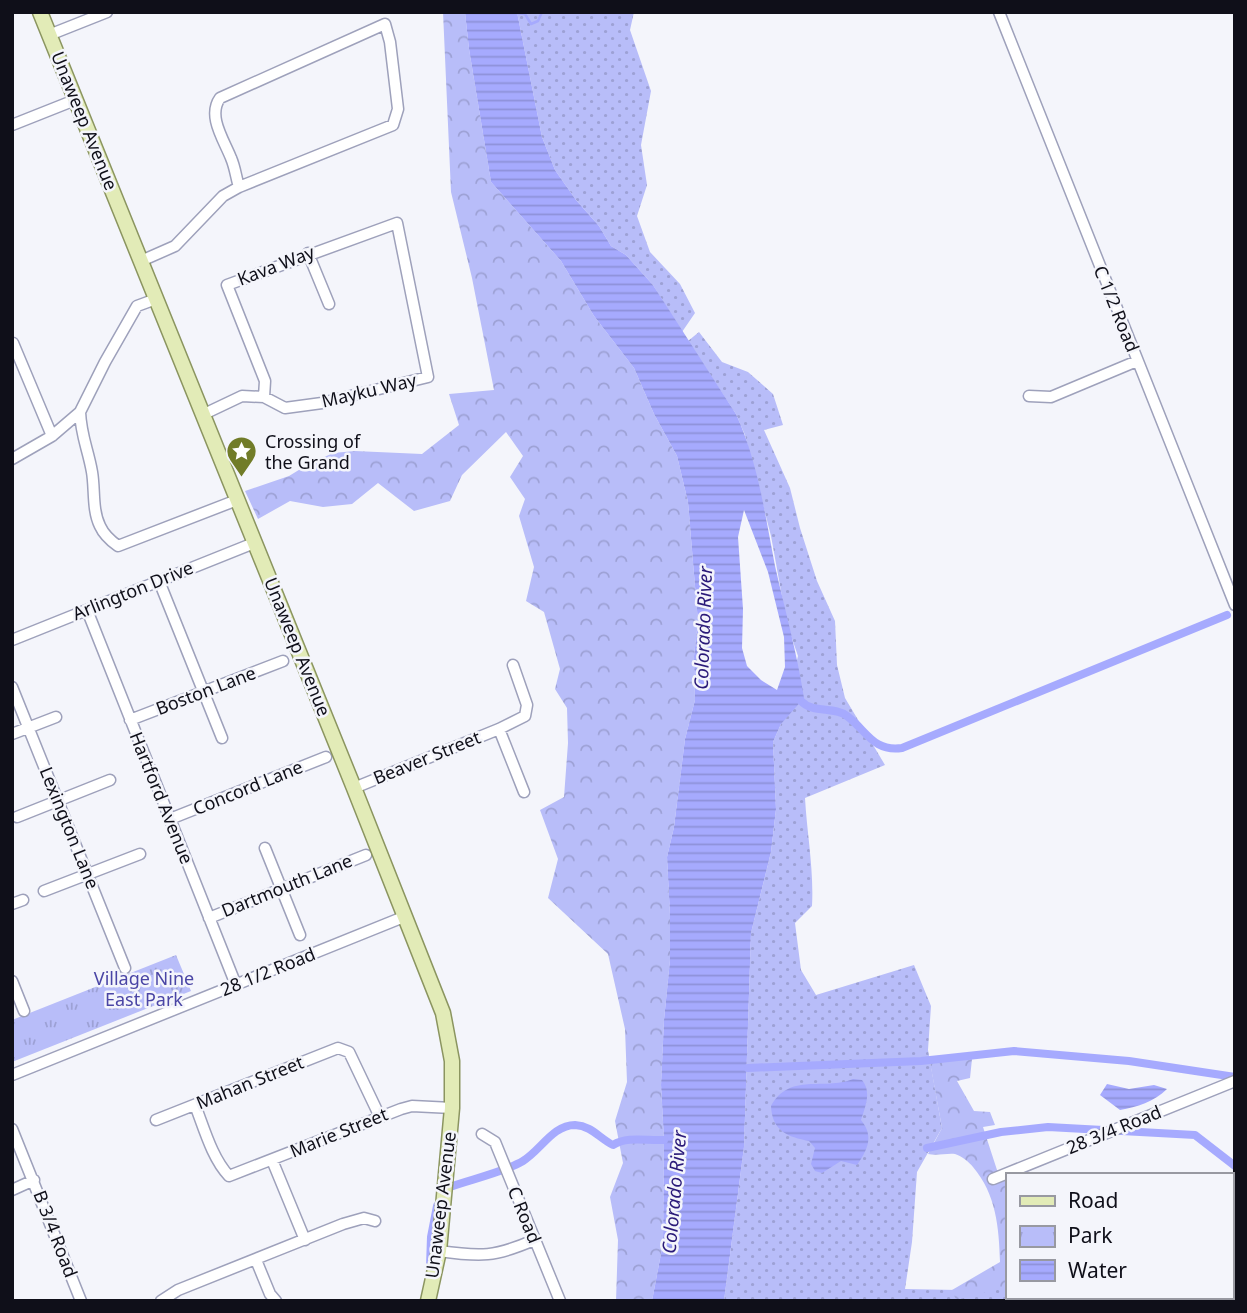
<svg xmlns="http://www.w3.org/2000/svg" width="1247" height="1313" viewBox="0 0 1247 1313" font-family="'Noto Sans',sans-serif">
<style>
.grass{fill:url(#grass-dots)}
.forest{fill:url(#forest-crowns)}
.park{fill:url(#park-tufts)}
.water{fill:url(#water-rules);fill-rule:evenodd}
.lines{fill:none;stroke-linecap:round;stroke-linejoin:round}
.stream{stroke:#a6aafe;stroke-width:2.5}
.canal{stroke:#a6aafe;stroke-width:8}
.minor-casing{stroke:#9ea1bb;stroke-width:13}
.major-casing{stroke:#8b9560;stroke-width:17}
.minor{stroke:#fff;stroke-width:10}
.major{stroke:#e2ebb7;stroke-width:14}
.labels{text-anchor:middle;stroke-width:5;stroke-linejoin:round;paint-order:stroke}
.street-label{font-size:18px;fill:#0f0f19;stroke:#f4f5fb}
.poi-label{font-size:18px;fill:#0f0f19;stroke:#f4f5fb;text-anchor:start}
.park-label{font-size:18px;fill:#4a45a5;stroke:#f4f5fb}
.water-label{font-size:19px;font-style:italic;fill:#2a1a79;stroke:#f4f5fb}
</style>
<defs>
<pattern id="grass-dots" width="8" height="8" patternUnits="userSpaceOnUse" patternTransform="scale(1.75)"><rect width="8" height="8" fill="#b8bdf9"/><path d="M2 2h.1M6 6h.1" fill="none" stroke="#9da1d5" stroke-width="1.8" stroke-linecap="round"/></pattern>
<pattern id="forest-crowns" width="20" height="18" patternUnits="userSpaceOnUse" patternTransform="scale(1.75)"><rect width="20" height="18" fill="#b8bdf9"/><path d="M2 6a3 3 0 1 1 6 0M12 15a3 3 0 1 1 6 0" fill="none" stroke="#9da1d5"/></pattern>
<pattern id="park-tufts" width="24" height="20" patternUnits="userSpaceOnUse" patternTransform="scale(1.75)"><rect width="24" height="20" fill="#b8bdf9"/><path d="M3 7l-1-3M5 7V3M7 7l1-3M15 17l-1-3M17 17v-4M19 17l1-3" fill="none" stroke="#9da1d5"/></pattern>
<pattern id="water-rules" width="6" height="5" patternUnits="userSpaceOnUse" patternTransform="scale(1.75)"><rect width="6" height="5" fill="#a6aafe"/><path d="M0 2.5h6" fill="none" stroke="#8e91d9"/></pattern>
</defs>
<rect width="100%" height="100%" fill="#f4f5fb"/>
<path class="grass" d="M517 12H634L630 30 651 91 641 145 647 185 637 216 650 252 680 284 695 313 682 332 653 285 626 255 611 246 599 226 576 200 555 170 542 137Z
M699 332 722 362 748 372 773 394 783 425 764 430 790 488 800 528 817 581 835 621 837 665 845 698 885 765 805 798C807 834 814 870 812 906L795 923 801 970 816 995 914 965 931 1006 928 1050 942 1128 917 1172 912 1242 905 1289 959 1290 1007 1267V1297H1036L1037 1301H724L744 1147 751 933 771 852 776 809 773 742 781 724 798 656 787 624 771 536 745 435 736 414 688 341Z"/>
<path class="forest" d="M443 12H465L469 49 491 182 561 261 594 316 634 368 654 414 677 456 688 502 698 622 694 656 695 700 685 739 674 827 667 857 670 915V960L664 1020 661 1085 664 1140 663 1243 652 1301H616L618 1240 610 1197 623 1163 615 1121 627 1082 625 1029 608 954 548 898 558 859 540 810 564 797 568 743 567 708 555 689 560 669 544 612 526 601 534 567 519 516 525 499 510 477 523 456 506 432 462 475 450 501 414 511 378 483 352 504 323 507 290 501 258 519 245 491 289 476 307 465 333 453 355 451 422 454 459 425 449 394 494 390 472 278 451 192Z
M929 1057 972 1059 970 1078 957 1081 974 1111 990 1112 995 1125 983 1127 997 1170 1007 1175V1287L956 1300 952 1290 1000 1262C999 1227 996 1194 973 1167 969 1162 962 1156 955 1154 947 1153 937 1156 928 1154L942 1128Z"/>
<path class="park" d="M176 955 191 991 12 1062V1020Z"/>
<path class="water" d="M465 12H517L542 137 555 170 576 200 599 226 611 246 626 255 653 285 736 414C758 462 765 514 775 566 785 610 797 653 804 698L781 724 773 742 776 809 771 852 751 933 744 1147 724 1301H652L663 1243 664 1140 661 1085 664 1020 670 960V915L667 857 674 827 685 739 695 700 694 656 698 622 688 502 677 456 654 414 634 368 594 316 561 261 491 182 469 49ZM744 510 768 572 784 637 785 667 777 690 761 680 747 666 742 648 743 609 738 537Z
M853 1079 862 1080C872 1092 865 1107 861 1120 874 1136 868 1149 857 1165L841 1161 822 1173 815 1171 811 1164 815 1148 809 1141C788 1137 772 1131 771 1106 790 1072 823 1091 853 1079Z
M1107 1084 1129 1089 1154 1085 1167 1089C1154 1102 1137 1107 1120 1110L1100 1095Z"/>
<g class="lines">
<path class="stream" d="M515 13 525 14 531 24 538 21 542 12"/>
<path class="canal" d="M801 701C813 714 834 706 847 716 867 731 873 752 902 748L1227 615
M748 1068 921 1061 1014 1051 1129 1061 1235 1077
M927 1148 1001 1132 1048 1127 1195 1135 1235 1166
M443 1192 447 1188C468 1180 505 1172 523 1161 541 1150 553 1125 575 1125 592 1126 599 1138 613 1145 628 1136 646 1141 664 1140
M430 1266 431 1237 437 1206"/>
<defs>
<path id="minor" d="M999 12 1235 605
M49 35 107 12
M12 125 75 100
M308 253 329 304
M141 261 175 246 223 196 239 187 393 125 398 109 390 42 385 24 220 98C207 116 224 140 231 158 235 167 236 177 239 187
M13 343 52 436
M1029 396 1051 397 1137 361
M80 412C81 436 88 449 92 472 95 489 92 510 100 526 104 535 111 541 118 546L237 500
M202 415 242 396 264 397 285 408 322 403 428 377 397 223 227 285 265 381 264 397
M12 459 52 436 80 412 105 362 137 306 156 299
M159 581 222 738
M87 610 236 985
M12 640 254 543
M12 687 125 968
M130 720 283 661
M499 729 524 792
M12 734 56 717
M354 788 499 729 525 716 527 705 513 665
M17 817 110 780
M170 819 326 757
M265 848 300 935
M44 891 140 854
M12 904 23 900
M209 918 366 855
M12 981 24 1011
M12 1075 406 916
M195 1105C204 1128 212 1158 229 1176L401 1109 412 1106 452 1108
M156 1120 338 1048 349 1052 380 1117
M12 1129 81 1301
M482 1134 495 1142 560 1301
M272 1160 305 1240
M993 1179 1235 1081
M12 1190 34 1180
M439 1251C481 1257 495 1257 534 1240
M256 1260 270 1294 276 1301
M161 1301 178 1290 343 1224 364 1218 375 1221"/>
<path id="major" d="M40 12 354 788 443 1013 452 1061V1108L439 1251 428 1301"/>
</defs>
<use href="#minor" class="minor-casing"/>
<use href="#major" class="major-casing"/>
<use href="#minor" class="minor"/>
<use href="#major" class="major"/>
</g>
<defs>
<symbol id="sight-pin" viewBox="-11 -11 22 30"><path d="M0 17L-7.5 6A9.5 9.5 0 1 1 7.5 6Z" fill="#717c28" stroke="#f4f5fb"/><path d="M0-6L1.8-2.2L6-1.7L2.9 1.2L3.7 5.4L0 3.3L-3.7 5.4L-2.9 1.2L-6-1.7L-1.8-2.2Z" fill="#fff"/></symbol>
</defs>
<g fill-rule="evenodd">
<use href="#sight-pin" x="224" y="434" width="35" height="47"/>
</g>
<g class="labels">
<g class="street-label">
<text transform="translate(84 121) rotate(68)" y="6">Unaweep Avenue</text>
<text transform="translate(276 266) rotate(-21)" y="6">Kava Way</text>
<text transform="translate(1116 309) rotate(68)" y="6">C 1/2 Road</text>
<text transform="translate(369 391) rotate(-13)" y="6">Mayku Way</text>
<text transform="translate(133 591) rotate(-22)" y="6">Arlington Drive</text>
<text transform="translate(297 647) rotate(68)" y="6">Unaweep Avenue</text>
<text transform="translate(206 691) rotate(-21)" y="6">Boston Lane</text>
<text transform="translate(427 758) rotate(-22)" y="6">Beaver Street</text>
<text transform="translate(248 788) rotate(-22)" y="6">Concord Lane</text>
<text transform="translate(161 798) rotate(68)" y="6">Hartford Avenue</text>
<text transform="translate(69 828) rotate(68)" y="6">Lexington Lane</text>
<text transform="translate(287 886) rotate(-22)" y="6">Dartmouth Lane</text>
<text transform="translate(268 972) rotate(-22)" y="6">28 1/2 Road</text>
<text transform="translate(250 1083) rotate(-22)" y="6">Mahan Street</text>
<text transform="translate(1114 1130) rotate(-22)" y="6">28 3/4 Road</text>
<text transform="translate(339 1133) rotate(-22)" y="6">Marie Street</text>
<text transform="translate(441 1205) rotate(-83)" y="6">Unaweep Avenue</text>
<text transform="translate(524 1215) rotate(68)" y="6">C Road</text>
<text transform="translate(55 1234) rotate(69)" y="6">B 3/4 Road</text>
</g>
<g class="poi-label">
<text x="265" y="448">Crossing of<tspan x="265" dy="21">the Grand</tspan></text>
</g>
<g class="park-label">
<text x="144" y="985">Village Nine<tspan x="144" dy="21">East Park</tspan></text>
</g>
<g class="water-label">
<text transform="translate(703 628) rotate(-88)" y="7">Colorado River</text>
<text transform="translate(674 1192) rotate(-85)" y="7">Colorado River</text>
</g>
</g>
<rect width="1247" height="1313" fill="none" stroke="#0f0f19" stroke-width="28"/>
<rect x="1006" y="1173" width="228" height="126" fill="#f4f5fb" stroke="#9899a1" stroke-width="2"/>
<rect x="1020" y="1196" width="35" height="10" fill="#e2ebb7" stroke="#9899a1" stroke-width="2"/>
<text x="1068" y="1208" font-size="21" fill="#0f0f19">Road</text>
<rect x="1020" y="1226" width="35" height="21" fill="url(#park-tufts)" stroke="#9899a1" stroke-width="2"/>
<text x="1068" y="1243" font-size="21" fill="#0f0f19">Park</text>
<rect x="1020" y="1260" width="35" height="21" fill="url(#water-rules)" stroke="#9899a1" stroke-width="2"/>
<text x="1068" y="1278" font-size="21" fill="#0f0f19">Water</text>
</svg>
